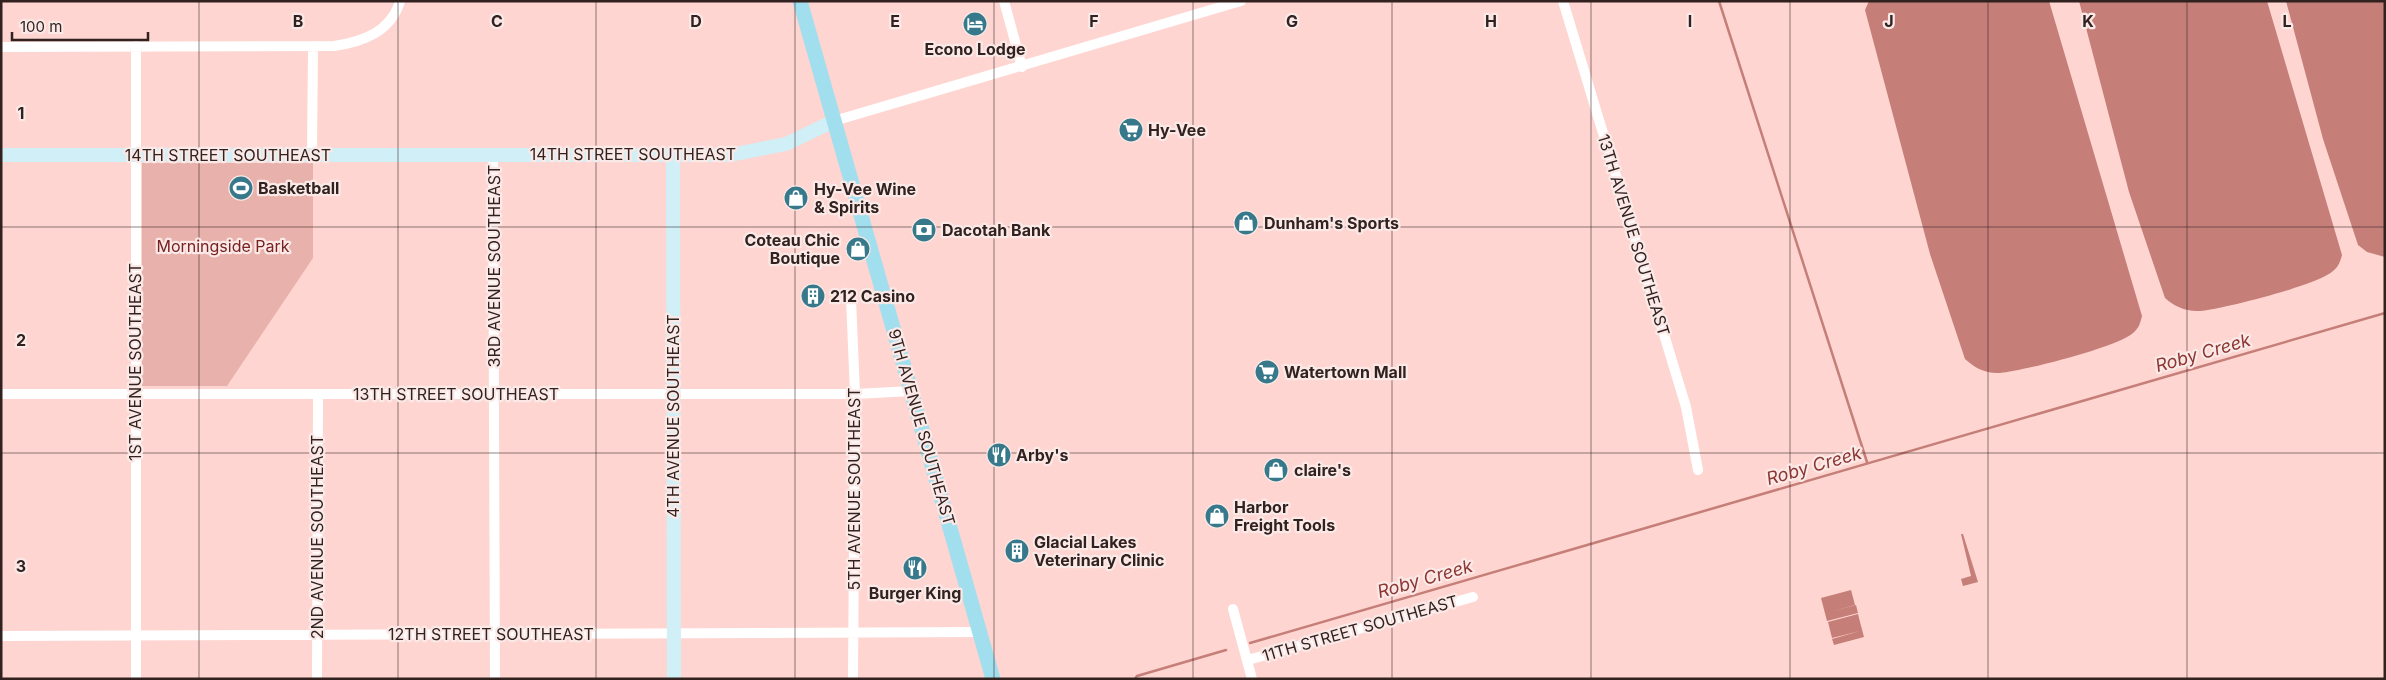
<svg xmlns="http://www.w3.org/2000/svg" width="2386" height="680" viewBox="0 0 2386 680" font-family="Inter,sans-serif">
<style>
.green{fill:#e9b1ab}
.water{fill:#c57e78}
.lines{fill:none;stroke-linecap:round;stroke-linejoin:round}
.stream{stroke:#c57e78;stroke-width:2.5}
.street{stroke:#fff;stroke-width:10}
.secondary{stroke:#d0eff7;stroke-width:14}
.primary{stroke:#a1dfef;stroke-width:15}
.grid{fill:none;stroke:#312220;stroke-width:1;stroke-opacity:0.55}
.labels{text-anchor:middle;stroke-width:4.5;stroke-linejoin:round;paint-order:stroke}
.poi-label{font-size:16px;font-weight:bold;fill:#312220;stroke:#fae9e7;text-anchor:start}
.street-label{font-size:16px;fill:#312220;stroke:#fae9e7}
.park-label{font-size:16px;fill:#772120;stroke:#fae9e7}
.water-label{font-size:18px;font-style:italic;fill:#8d3632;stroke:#fae9e7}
.grid-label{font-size:16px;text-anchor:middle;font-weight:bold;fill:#312220;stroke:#fae9e7;stroke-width:4.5;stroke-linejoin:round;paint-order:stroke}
</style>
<rect width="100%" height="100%" fill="#fed5d0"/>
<path class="green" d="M142 163H313V258L227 386H142Z"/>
<path class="water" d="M1869 1H2049L2142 316C2140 324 2139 328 2133 333 2118 347 2023 371 2000 373 1986 374 1975 368 1965 359L1930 254 1865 10Z
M2079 1H2267L2342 255C2340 262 2339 266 2333 271 2318 285 2223 309 2200 311 2186 312 2174 306 2165 298L2129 192Z
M2286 1H2385V257L2367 252 2358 245 2323 139Z
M1961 534H1963L1978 582 1963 586 1961 579 1971 576Z
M1851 590 1855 605 1830 612 1856 605 1858 613 1827 621 1821 598Z
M1858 614 1860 622 1835 629 1860 622 1864 637 1834 645 1832 639 1860 631 1832 638 1828 622Z"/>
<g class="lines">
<path class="stream" d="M1719 1 1867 462
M1250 643 2385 313
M1135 679 1137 676 1226 650"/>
<path class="street" d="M1004 1 1022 67
M1563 1 1686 407 1698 470
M136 46V679
M1 47 334 46C362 42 391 32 400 1
M834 121 1241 1
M312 154 313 46
M493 154 495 679
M851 299 855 394 853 679
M1 394H855L912 391
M1233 609 1252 679
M1 636 980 632
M1248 660 1473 597
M317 679 318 395"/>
<path class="secondary" d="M673 154 674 679
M1 155H730L786 144 834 121"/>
<path class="primary" d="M800 1 993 679"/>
</g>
<path class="grid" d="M199 1V679M398 1V679M596 1V679M795 1V679M994 1V679M1193 1V679M1392 1V679M1591 1V679M1790 1V679M1988 1V679M2187 1V679M1 227H2385M1 453H2385"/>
<defs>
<symbol id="hotel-disc" viewBox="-11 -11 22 22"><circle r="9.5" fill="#37798a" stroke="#fae9e7"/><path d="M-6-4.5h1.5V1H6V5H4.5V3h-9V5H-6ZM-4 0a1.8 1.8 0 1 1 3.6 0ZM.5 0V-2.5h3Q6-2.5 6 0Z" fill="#fff"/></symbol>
<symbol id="supermarket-disc" viewBox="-11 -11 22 22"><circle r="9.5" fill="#37798a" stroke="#fae9e7"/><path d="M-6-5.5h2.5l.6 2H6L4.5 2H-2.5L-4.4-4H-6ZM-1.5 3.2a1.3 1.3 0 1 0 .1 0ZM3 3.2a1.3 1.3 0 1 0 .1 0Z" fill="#fff"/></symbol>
<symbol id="stadium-disc" viewBox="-11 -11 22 22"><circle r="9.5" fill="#37798a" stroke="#fae9e7"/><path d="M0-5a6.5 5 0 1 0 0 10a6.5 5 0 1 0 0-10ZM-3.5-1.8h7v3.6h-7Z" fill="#fff"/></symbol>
<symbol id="shop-disc" viewBox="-11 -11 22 22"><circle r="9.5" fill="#37798a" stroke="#fae9e7"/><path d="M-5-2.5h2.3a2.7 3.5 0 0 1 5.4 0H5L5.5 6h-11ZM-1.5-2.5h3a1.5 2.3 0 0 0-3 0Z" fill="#fff"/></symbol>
<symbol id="bank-disc" viewBox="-11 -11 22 22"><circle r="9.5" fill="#37798a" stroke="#fae9e7"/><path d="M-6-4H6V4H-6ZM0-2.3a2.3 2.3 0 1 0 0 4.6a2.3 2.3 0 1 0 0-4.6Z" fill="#fff"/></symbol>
<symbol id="building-disc" viewBox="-11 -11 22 22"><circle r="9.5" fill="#37798a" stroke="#fae9e7"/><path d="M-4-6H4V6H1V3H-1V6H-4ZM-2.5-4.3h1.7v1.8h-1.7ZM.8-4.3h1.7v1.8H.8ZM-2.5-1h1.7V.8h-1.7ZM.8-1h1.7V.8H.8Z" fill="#fff"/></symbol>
<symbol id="restaurant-disc" viewBox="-11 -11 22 22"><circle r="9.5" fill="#37798a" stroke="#fae9e7"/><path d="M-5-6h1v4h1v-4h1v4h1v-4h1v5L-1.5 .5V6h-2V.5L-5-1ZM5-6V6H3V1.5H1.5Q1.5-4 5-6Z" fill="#fff"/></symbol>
</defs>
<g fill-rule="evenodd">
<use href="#hotel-disc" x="961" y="10" width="28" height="28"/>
<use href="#supermarket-disc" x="1117" y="116" width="28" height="28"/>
<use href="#stadium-disc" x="227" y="174" width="28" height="28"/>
<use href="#shop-disc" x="782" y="184" width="28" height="28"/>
<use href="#shop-disc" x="1232" y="209" width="28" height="28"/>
<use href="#bank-disc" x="910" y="216" width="28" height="28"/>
<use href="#shop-disc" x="844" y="235" width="28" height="28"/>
<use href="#building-disc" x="799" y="282" width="28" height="28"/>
<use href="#supermarket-disc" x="1253" y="358" width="28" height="28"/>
<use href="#restaurant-disc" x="985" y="441" width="28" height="28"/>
<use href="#shop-disc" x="1262" y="456" width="28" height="28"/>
<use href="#shop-disc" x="1203" y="502" width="28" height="28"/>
<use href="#building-disc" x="1003" y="537" width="28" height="28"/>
<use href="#restaurant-disc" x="901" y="554" width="28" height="28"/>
</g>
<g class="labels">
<g class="poi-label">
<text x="975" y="55" text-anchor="middle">Econo Lodge</text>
<text x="1148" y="136">Hy-Vee</text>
<text x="258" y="194">Basketball</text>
<text x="814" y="195">Hy-Vee Wine<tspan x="814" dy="18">&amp; Spirits</tspan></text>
<text x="1264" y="229">Dunham's Sports</text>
<text x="942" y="236">Dacotah Bank</text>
<text x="840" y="246" text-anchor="end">Coteau Chic<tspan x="840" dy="18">Boutique</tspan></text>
<text x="830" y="302">212 Casino</text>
<text x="1284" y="378">Watertown Mall</text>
<text x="1016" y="461">Arby's</text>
<text x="1294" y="476">claire's</text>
<text x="1234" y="513">Harbor<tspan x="1234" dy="18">Freight Tools</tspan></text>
<text x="1034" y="548">Glacial Lakes<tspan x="1034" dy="18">Veterinary Clinic</tspan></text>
<text x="915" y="599" text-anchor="middle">Burger King</text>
</g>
<g class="street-label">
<text x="633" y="160">14TH STREET SOUTHEAST</text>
<text x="228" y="161">14TH STREET SOUTHEAST</text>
<text transform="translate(1634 235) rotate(73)" y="6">13TH AVENUE SOUTHEAST</text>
<text transform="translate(494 266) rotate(-90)" y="6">3RD AVENUE SOUTHEAST</text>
<text transform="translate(135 362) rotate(-90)" y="6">1ST AVENUE SOUTHEAST</text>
<text x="456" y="400">13TH STREET SOUTHEAST</text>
<text transform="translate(673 416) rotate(-90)" y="6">4TH AVENUE SOUTHEAST</text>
<text transform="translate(922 427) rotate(74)" y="6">9TH AVENUE SOUTHEAST</text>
<text transform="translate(854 489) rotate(-90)" y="6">5TH AVENUE SOUTHEAST</text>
<text transform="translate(317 537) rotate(-90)" y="6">2ND AVENUE SOUTHEAST</text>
<text transform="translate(1360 628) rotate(-16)" y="6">11TH STREET SOUTHEAST</text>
<text x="491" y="640">12TH STREET SOUTHEAST</text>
</g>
<g class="park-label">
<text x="223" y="252">Morningside Park</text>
</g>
<g class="water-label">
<text transform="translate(2203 353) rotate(-16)" y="6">Roby Creek</text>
<text transform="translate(1814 466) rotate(-16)" y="6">Roby Creek</text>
<text transform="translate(1425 579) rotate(-16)" y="6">Roby Creek</text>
</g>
</g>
<g class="grid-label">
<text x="298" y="27">B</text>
<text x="497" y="27">C</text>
<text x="696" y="27">D</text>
<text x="895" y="27">E</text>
<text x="1094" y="27">F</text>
<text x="1292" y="27">G</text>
<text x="1491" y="27">H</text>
<text x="1690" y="27">I</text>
<text x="1889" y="27">J</text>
<text x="2088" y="27">K</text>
<text x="2287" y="27">L</text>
<text x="21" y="119">1</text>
<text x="21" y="346">2</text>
<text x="21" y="572">3</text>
</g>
<rect width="2386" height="680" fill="none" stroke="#312220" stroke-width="5"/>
<path d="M12 32v8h136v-8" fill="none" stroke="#312220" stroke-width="2.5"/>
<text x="20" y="32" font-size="15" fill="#312220" stroke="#fae9e7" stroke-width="4" paint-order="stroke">100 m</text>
</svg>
